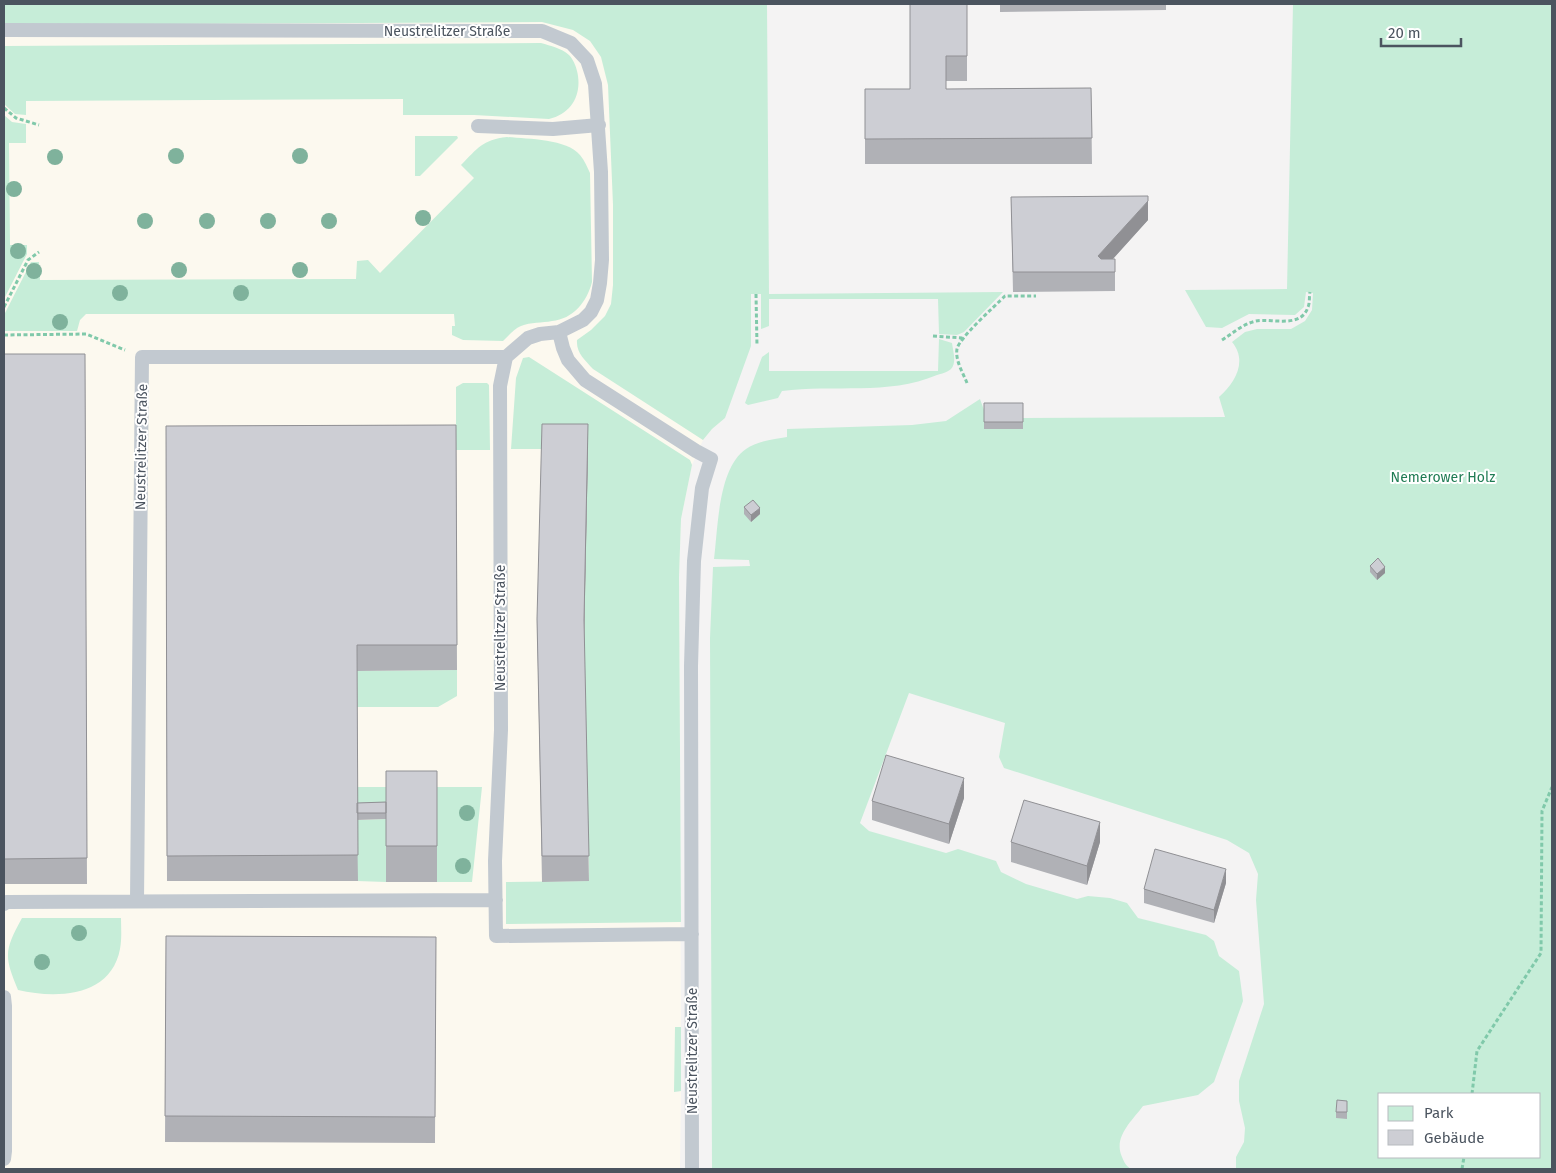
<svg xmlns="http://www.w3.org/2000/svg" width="1556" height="1173" viewBox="0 0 1556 1173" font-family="'Fira Sans',sans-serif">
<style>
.commercial{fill:#fcf9ef}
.green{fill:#c6edd8;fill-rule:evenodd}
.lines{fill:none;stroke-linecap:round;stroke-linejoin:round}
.path{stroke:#80c9aa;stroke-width:3;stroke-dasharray:4 2.5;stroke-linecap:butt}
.lane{stroke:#c2c9d0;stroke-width:14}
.tree{fill:#7fb29c}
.wall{fill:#b0b1b6}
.shaded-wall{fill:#909094}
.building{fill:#cdced4;stroke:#909094}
.labels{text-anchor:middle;stroke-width:4;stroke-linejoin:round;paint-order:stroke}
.street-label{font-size:14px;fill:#4b545f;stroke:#fff}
.park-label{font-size:14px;fill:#207c54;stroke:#fff}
</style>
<rect width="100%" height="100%" fill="#f4f3f3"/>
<path class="commercial" d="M4 4H731L725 418 712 429 703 440 692 465 681 519 679 577 681 1027H675V1092L681 1091 680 1169H4Z"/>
<path class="green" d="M4 4H767L769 294 1003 292 964 332 957 335 939 334 938 299H769V326L761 329V294H751V346L725 418 712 429 703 440 593 369C585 360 576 353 577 340L591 330 605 316 611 304 613 285V205L608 85 601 57 590 41 573 30 542 22 4 25Z
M1293 4H1552V1169H1236V1157L1244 1142 1245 1128 1239 1101V1081L1264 1004 1256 900 1258 874 1249 853 1227 840 1004 768 999 757 1005 723 909 693 860 823 869 831 946 853 958 849 996 861 1001 872 1026 884 1077 899 1088 896 1110 898 1127 903 1138 918 1206 935 1214 941 1219 956 1239 971 1243 1001 1214 1082 1198 1095 1143 1106C1132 1121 1113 1137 1122 1157 1124 1162 1126 1166 1131 1169H712L710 638 713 567 750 566 749 560 714 559C718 528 718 468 746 449 757 441 774 439 787 437V429L912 425 946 421 980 399 984 410 985 429 1023 428V418L1225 417 1219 397C1235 383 1248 361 1232 342L1245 332 1257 329H1291L1305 321 1312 310 1313 293 1306 292 1304 307 1295 315 1249 314 1222 328 1206 327 1185 290 1287 289ZM1380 1094H1540V1157H1380Z
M541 43C551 46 561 48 569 55 574 60 577 69 578 76 581 97 570 114 549 119L474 115H403V99L26 101V115L15 114 4 104V46Z
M4 115 12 122 26 124V143H9L10 245H27V254L4 299Z
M415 136H457L458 138 420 176H415Z
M507 137C527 139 567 139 580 155 585 161 587 167 590 173L592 282C587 302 573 319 552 321 542 323 531 322 521 326 514 329 509 335 503 341L463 340 452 335V326H455L454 314H86L80 320 77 331H4V315L31 262H39L40 280 356 279 357 261 368 260 380 273 474 178 461 165C478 148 482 140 507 137Z
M939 339 952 343C953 351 957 363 951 369 948 372 941 374 937 375 887 396 834 384 782 391L778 398 748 405 745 403 762 357 769 352V371H938Z
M529 357 690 460 692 465 681 519 679 577 681 922 506 924V882L589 881 584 646 588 449H511L516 378 523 358Z
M463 383H487L489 385 490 450H456V387Z
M457 670V696L438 707H357V671Z
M357 787H482L472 882H437V807L357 810Z
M387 819 386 882 357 881V820Z
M22 918H121C121 928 122 938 120 949 111 997 57 999 18 990 4 956 4 951 22 918Z
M675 1027H681V1091L674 1092Z"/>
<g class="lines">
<path class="path" d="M4 108 16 118 39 125
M756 294 757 346
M4 307 28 260 39 252
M4 335 86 334 125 350
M933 336 962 338
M1222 340C1233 333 1243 324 1256 321 1272 318 1301 329 1308 307 1310 303 1309 296 1310 292
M967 383C963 373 955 360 957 349 959 338 995 306 1005 296H1036
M1472 1094 1477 1051 1541 953 1542 811 1552 787
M1462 1169 1464 1157"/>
<path class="lane" d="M4 30 542 31 571 43 587 60 595 84 601 172 602 260 600 283 597 300 591 312 583 320 559 332 540 334 528 338 506 357 500 386 501 730 495 861 496 936 692 934
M478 126 553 129 599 125
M559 332 563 348 568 360 585 380 696 451 711 459 702 488 694 561 691 666 692 1169
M137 901 142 357H506
M4 904 6 902 496 900
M4 997 5 1006V1151L4 1159"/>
</g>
<g class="tree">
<circle cx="176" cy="156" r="8"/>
<circle cx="300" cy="156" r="8"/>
<circle cx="55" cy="157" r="8"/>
<circle cx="14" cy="189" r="8"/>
<circle cx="423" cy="218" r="8"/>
<circle cx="145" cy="221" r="8"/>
<circle cx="207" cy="221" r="8"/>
<circle cx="268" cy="221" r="8"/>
<circle cx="329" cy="221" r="8"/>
<circle cx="18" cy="251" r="8"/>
<circle cx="179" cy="270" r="8"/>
<circle cx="300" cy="270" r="8"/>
<circle cx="34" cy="271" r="8"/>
<circle cx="120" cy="293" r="8"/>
<circle cx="241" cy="293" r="8"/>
<circle cx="60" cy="322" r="8"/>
<circle cx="467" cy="813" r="8"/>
<circle cx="463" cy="866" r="8"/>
<circle cx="79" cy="933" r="8"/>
<circle cx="42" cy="962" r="8"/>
</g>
<path class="wall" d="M967 4V81H946V89L1091 88 1092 164H865V89H910Z
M1000 4H1166V10L1000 12Z
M1011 197 1148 220 1113 259H1115V291L1013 292Z
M4 354H85L87 884H4Z
M984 403H1023V429H984Z
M456 425 457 670 357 671V803L386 802 437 771V882H386V819L357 820 358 881H167L166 426Z
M588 449 584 633 589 881 542 882 537 619Z
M744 507 760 514 751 522 744 514Z
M1370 566 1385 573 1377 580 1370 572Z
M964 798 949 844 872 820V801Z
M1011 842H1100L1087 885 1011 862Z
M1226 883 1214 923 1144 903V889Z
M166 936 436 937 435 1143 165 1142Z
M1347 1108V1119L1336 1118V1112Z"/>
<path class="shaded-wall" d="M1148 201V220L1101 272 1098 256Z
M588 424V449L584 646V620Z
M760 508V514L751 522V515Z
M1385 567V573L1377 580V574Z
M964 778V798L949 844V824Z
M1100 822V842L1087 885V866Z
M1226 869V883L1214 923V910Z"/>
<path class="building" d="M910 4H967V56H946V89L1091 88 1092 138 865 139V89H910Z
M1148 196V201L1098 256 1101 259H1115V272H1013L1011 197Z
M4 354H85L87 858 4 859Z
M984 403H1023V422H984Z
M542 424H588L584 620 589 856H542L537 619Z
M456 425 457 645H357L358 855 167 856 166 426Z
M753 500 760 508 751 515 744 507Z
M1378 558 1385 567 1377 574 1370 566Z
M886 755 964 778 949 824 872 801Z
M386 771H437V846H386Z
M1024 800 1100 822 1087 866 1011 842Z
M386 802V813H357V803Z
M1155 849 1226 869 1214 910 1144 889Z
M166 936 436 937 435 1117 165 1116Z
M1337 1100 1347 1101V1112H1336Z"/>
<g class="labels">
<g class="street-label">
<text x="447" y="36">Neustrelitzer Straße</text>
<text transform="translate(141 447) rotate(-89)" y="5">Neustrelitzer Straße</text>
<text transform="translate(500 628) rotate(-90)" y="5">Neustrelitzer Straße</text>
<text transform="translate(692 1051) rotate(-90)" y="5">Neustrelitzer Straße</text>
</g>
<g class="park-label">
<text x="1443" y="482">Nemerower Holz</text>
</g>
</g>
<rect width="1556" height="1173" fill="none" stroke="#4b545f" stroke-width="10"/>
<rect x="1378" y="1093" width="162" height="65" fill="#ffffff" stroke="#b7bbbf"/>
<rect x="1388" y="1106" width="25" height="15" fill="#c6edd8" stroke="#b7bbbf"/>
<text x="1424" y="1118" font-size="15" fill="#4b545f">Park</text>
<rect x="1388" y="1130" width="25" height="15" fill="#cdced4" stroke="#b7bbbf"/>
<text x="1424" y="1143" font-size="15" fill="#4b545f">Gebäude</text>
<path d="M1381 38v8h80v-8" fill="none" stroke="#4b545f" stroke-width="2.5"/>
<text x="1388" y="38" font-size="15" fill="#4b545f" stroke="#ffffff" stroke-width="4" paint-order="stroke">20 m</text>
</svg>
